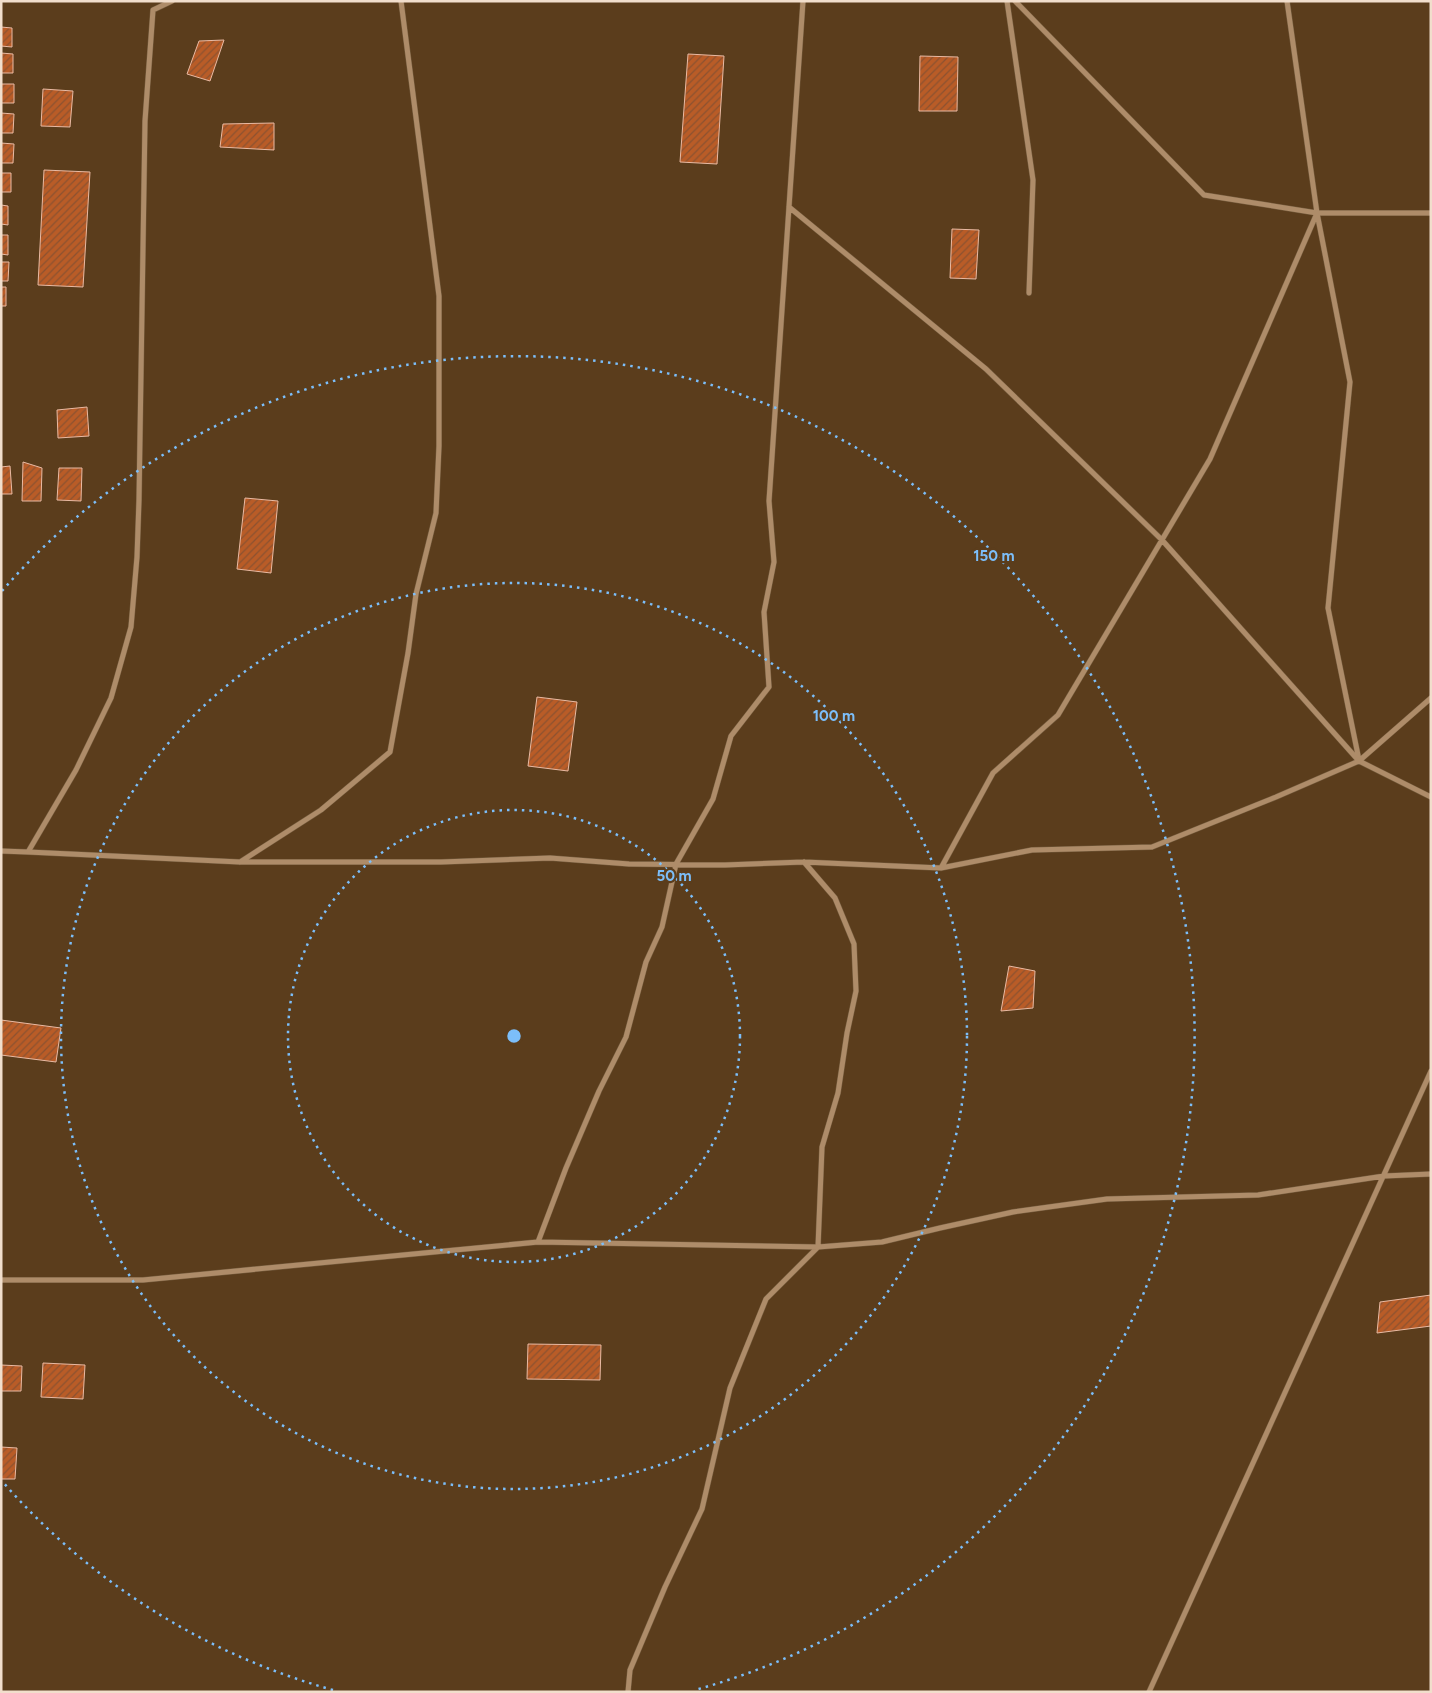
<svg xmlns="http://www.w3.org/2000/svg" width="1432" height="1693" viewBox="0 0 1432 1693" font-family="Figtree,sans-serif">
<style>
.building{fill:url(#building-hatch);stroke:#e9baa3}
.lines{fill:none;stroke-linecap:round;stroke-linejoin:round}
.minor-casing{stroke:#745b3d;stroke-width:6}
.minor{stroke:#ae8c69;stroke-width:5}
.ring{fill:none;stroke:#7cbef9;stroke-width:2.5;stroke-dasharray:2.5 5}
.centre{fill:#7cbef9;stroke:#5b3d1c;stroke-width:2.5}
.ring-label{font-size:15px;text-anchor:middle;font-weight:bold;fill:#7cbef9;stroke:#5b3d1c;stroke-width:4.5;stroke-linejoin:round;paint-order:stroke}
</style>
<defs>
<pattern id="building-hatch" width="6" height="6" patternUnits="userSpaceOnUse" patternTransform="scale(1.25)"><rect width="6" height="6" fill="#b95c27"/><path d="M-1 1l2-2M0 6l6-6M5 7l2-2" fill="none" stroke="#8c5230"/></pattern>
</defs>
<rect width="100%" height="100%" fill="#5b3d1c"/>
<path class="building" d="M1 27 12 28V47L1 46Z
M224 40 210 81 187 74 199 41Z
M1 53 13 54V73H1Z
M688 54 724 56 717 164 680 162Z
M920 56 958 57 957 111H919Z
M1 84H14V103H1Z
M43 89 73 91 70 127 41 126Z
M1 113 14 114 13 133H1Z
M274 123V150L220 147 223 124Z
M1 143 14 144 13 163H1Z
M44 170 90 172 83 287 38 285Z
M1 173H11V192H1Z
M1 205 8 206V225L1 224Z
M952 229 979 230 976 279 950 278Z
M1 235H8V255L1 254Z
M1 262H9L8 281H1Z
M1 287H6V306H1Z
M87 407 89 436 58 438 57 410Z
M23 462 42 468 41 501H22Z
M10 466 12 494H1V467Z
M59 468H82L81 501 57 500Z
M245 498 278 501 271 573 237 569Z
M537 697 577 702 568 771 528 766Z
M1009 966 1035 971 1033 1008 1001 1011Z
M1 1020 61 1028 56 1062 1 1055Z
M1431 1295V1326L1377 1333 1380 1302Z
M528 1344 601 1345 600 1380 527 1379Z
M43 1363 85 1365 83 1399 41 1397Z
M1 1365 22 1366 21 1391H1Z
M1 1447 17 1448 15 1479H1Z"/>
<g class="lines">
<defs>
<path id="minor" d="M172 1 153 10 145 121 139 500 137 557 131 627 111 698 76 770 28 852 240 862H441L550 858 629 864 725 865 804 862 941 868 1032 850 1152 847 1276 797 1359 761 1431 698
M1007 1 1033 180 1029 293
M1015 1 1204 195 1317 213H1431
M1287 1 1317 213 1350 382 1328 608 1359 760
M789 207 986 369 1162 540 1359 761 1431 797
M1 851 28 852
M240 862 321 810 390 752 408 653 416 594 436 513 439 446V296L401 1
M941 868 993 773 1058 715 1210 459 1317 213
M538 1242 566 1168 599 1091 626 1037 646 962 662 927 676 864 713 799 731 736 769 687 764 612 774 562 769 501 803 1
M1 1280H143L538 1242 818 1247 882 1242 940 1228 1013 1212 1107 1199 1258 1195 1384 1176 1431 1174
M628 1692 630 1670 665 1587 702 1509 730 1388 766 1299 818 1247 822 1147 838 1093 847 1033 856 991 854 944 835 898 804 862
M1149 1692 1431 1071"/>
</defs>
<use href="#minor" class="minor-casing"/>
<use href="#minor" class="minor"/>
</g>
<g class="ring">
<circle cx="514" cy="1036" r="226"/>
<circle cx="514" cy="1036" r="453"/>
<path d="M333 1690A679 679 0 0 1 2 1481M2 591A679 679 0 1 1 695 1690"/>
</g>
<circle cx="514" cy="1036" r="8" class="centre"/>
<g class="ring-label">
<text x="994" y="561">150 m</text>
<text x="834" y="721">100 m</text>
<text x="674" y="881">50 m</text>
</g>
<rect width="1432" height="1693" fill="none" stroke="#f1decc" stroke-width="5"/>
</svg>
